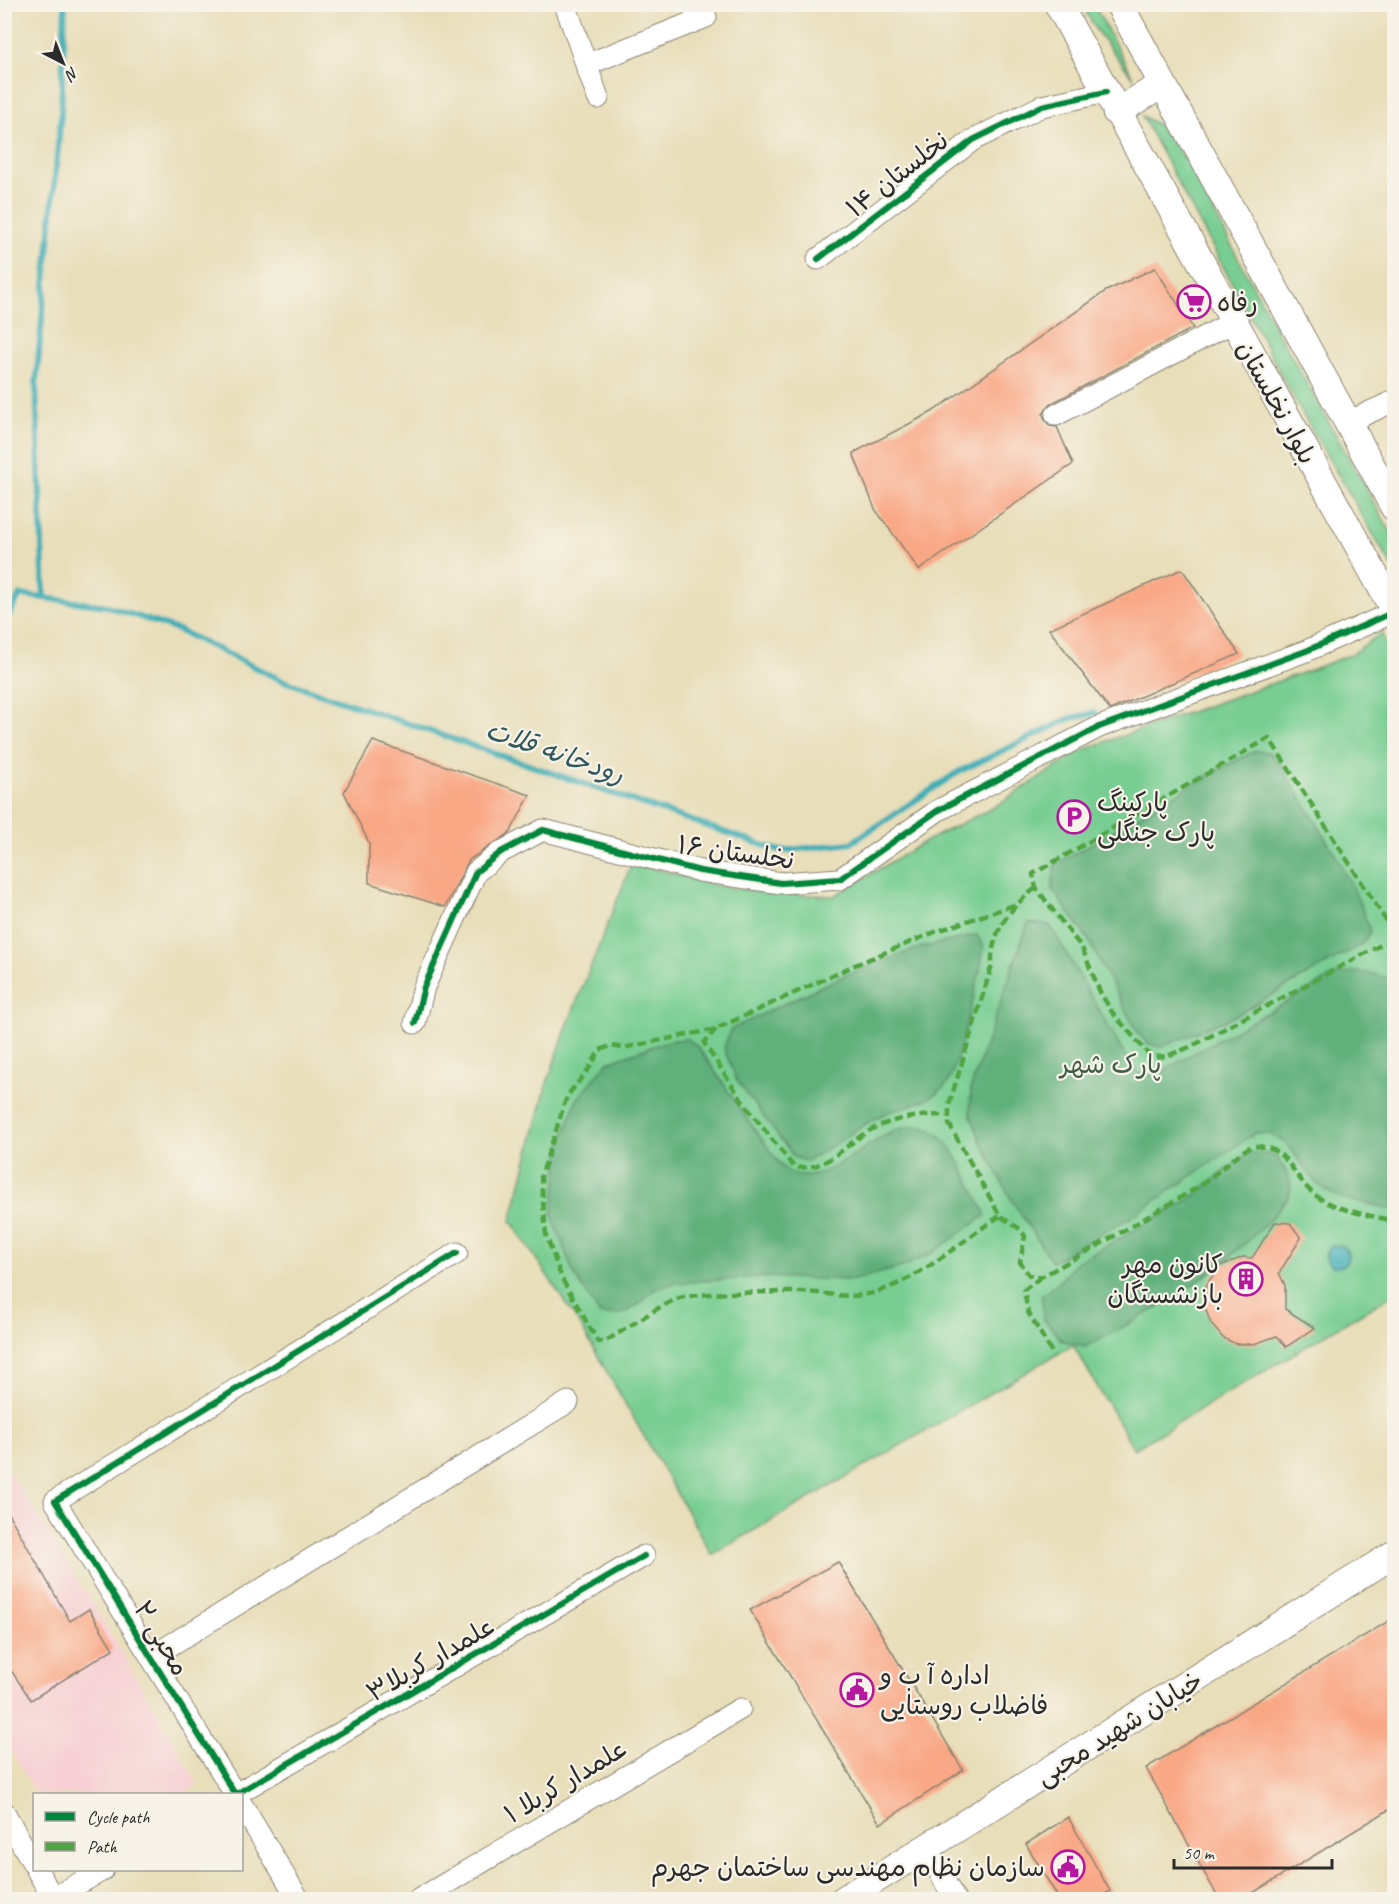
<svg xmlns="http://www.w3.org/2000/svg" width="1399" height="1904" viewBox="0 0 1399 1904" font-family="Caveat,'Playpen Sans Arabic',sans-serif">
<style>
.built{fill:#f7cfd4}
.green{fill:#77cd92;stroke:#517c5e;stroke-width:1.5}
.forest{fill:#61b07c;stroke:#466e54;stroke-width:1.5}
.water{fill:#3cadb6;stroke:#346c70;stroke-width:1.5}
.lines{fill:none;stroke-linecap:round;stroke-linejoin:round}
.stream{stroke:#3cadb6;stroke-width:6}
.building{fill:#f9a886}
.minor-casing{stroke:#8a8472;stroke-width:23}
.major-casing{stroke:#8a8472;stroke-width:29}
.minor{stroke:#fff;stroke-width:21}
.major{stroke:#fff;stroke-width:27}
.quiet{stroke:#51a443;stroke-width:4.5;stroke-dasharray:9 4.5;stroke-linecap:butt}
.cycleway-casing{stroke:#f7f3e8;stroke-width:10}
.cycleway{stroke:#00873e;stroke-width:6}
.labels{text-anchor:middle;stroke-width:4.5;stroke-linejoin:round;paint-order:stroke}
.street-label{font-size:26px;fill:#2b2b2b;stroke:#f7f3e8}
.poi-label{font-size:26px;fill:#2b2b2b;stroke:#f7f3e8;text-anchor:start}
.park-label{font-size:26px;fill:#425c4a;stroke:#f7f3e8}
.water-label{font-size:27px;font-style:italic;fill:#31585c;stroke:#f7f3e8}
</style>
<rect width="100%" height="100%" fill="#f7f3e8"/>
<filter id="ink" filterUnits="userSpaceOnUse"><feTurbulence type="fractalNoise" baseFrequency=".0167" numOctaves="2"/><feDisplacementMap in="SourceGraphic" scale="12" xChannelSelector="R" yChannelSelector="G"/><feConvolveMatrix kernelMatrix="1 2 1 2 8 2 1 2 1" color-interpolation-filters="sRGB"/></filter>
<filter id="wash" filterUnits="userSpaceOnUse"><feTurbulence type="fractalNoise" baseFrequency=".008" numOctaves="4" result="noise"/><feDisplacementMap in="SourceGraphic" scale="24" xChannelSelector="R" yChannelSelector="G"/><feGaussianBlur stdDeviation="1.35" result="paint"/><feColorMatrix in="noise" values="0 0 0 0 0 0 0 0 0 0 0 0 0 0 0 0 0 1.4 0 .05"/><feComposite in="paint" operator="in"/></filter>
<g filter="url(#wash)">
<rect width="100%" height="100%" fill="#e8deb9"/>
<path class="built" d="M5 1466 102 1619 198 1785 182 1794H37L5 1741Z"/>
<path class="green" d="M1082 5H1094L1134 79 1096 30Z
M1142 116 1158 125 1186 160 1276 329 1394 538V570L1302 413Z
M1381 633 1394 656V1294L1134 1449 1073 1345 712 1555 580 1325 511 1221 547 1083 567 1026 631 865 653 868 706 883 766 893 834 896 928 840 996 806 1082 750 1313 669 1352 654Z"/>
<path class="forest" d="M1255 751 1269 752 1281 765C1310 815 1354 876 1370 932L1362 944 1233 1017 1161 1047 1147 1043 1138 1033 1088 939 1052 889 1055 865 1219 769Z
M1028 923 1050 925 1130 1064 1142 1076 1155 1075 1339 973C1360 971 1375 972 1394 981V1209C1370 1203 1340 1203 1320 1186 1295 1165 1294 1132 1255 1133L1131 1217 1052 1262 1011 1199 981 1142 970 1113 971 1087Z
M976 935C978 937 983 943 983 946 985 958 956 1071 948 1082 934 1103 905 1105 884 1114 855 1128 835 1147 806 1161L794 1157 737 1081 724 1048 731 1029 845 975 916 949Z
M688 1039 698 1047C721 1079 742 1113 766 1145 772 1152 778 1164 786 1170 832 1202 891 1095 940 1136 956 1150 976 1195 986 1215L932 1253 902 1267 853 1280 762 1277 674 1283 655 1289 637 1306 621 1314 600 1315 574 1274 552 1216 561 1144 576 1101 608 1062 668 1041Z
M1258 1152 1276 1156C1283 1166 1294 1180 1290 1193 1286 1204 1274 1214 1267 1222 1216 1276 1150 1314 1085 1347L1061 1340 1048 1324 1043 1318 1042 1295 1058 1283 1077 1262 1188 1200 1247 1154Z"/>
<path class="water" d="M1326 1256a11 11 0 1 1 22 0a11 11 0 1 1-22 0Z"/>
<g class="lines">
<path class="stream" d="M44 598 36 384 61 114 65 4
M4 624 20 595 107 606 178 630 281 680 780 851 851 843 958 772 1071 718 1095 713"/>
</g>
<g id="blocks">
<path class="building" d="M1155 268 1193 328 1050 404 1043 414 1045 420 1050 426 1057 427 1073 464 919 570 875 509 853 453 932 412 1106 291Z
M1182 569 1239 654 1110 710 1049 629Z
M373 741 530 795 510 833 469 860 445 907 369 883V843L344 792Z
M1275 1222 1290 1223 1301 1238 1279 1273 1285 1285V1309L1315 1328 1286 1347 1277 1336 1254 1344H1236L1223 1338 1211 1324 1203 1302 1206 1285 1220 1266 1243 1257 1252 1258Z
M4 1506 70 1621 89 1609 113 1649 31 1700 4 1660Z
M838 1562 963 1770 880 1824 750 1610Z
M1395 1617V1806L1243 1899H1219L1146 1768Z
M1068 1817 1110 1891 1097 1899H1059L1026 1844Z"/>
</g>
</g>
<g filter="url(#ink)">
<use href="#blocks" fill-opacity="0" stroke="#8a8472" stroke-width="1.5"/>
<g class="lines">
<defs>
<path id="minor" d="M565 4 598 98
M586 65 706 17
M818 259 973 140 1042 106 1106 92
M1056 415 1233 322
M1348 422 1394 401
M415 1023 424 987 476 872 501 852 543 830 700 871 781 883 840 879 937 811 1099 727 1306 651 1394 612
M151 1657 568 1402
M235 1794 55 1501 457 1253
M236 1794 644 1556
M242 1805 299 1900
M4 1812 34 1865
M927 1849 955 1900
M37 1870 54 1900
M53 1898 103 1870
M418 1900 740 1709"/>
<path id="major" d="M1058 4 1394 610
M1119 4 1394 507
M1116 112 1162 85
M843 1900 1394 1554"/>
</defs>
<use href="#minor" class="minor-casing"/>
<use href="#major" class="major-casing"/>
<use href="#minor" class="minor"/>
<use href="#major" class="major"/>
<path class="quiet" d="M1036 888C1011 906 990 933 992 965L949 1105V1124L1000 1216 1020 1229 1025 1236 1020 1262 1029 1275 1041 1277C1092 1249 1143 1220 1193 1190 1214 1178 1230 1158 1252 1146 1289 1145 1291 1176 1315 1195 1336 1211 1370 1215 1394 1221
M1394 933 1269 738 1033 874 1036 888 1082 948 1100 992 1112 1012 1151 1057 1167 1056 1190 1047 1394 938
M716 1029 704 1043 745 1105 794 1167C825 1172 844 1146 867 1132 892 1117 921 1115 949 1115
M1000 1216C956 1244 919 1282 868 1294 845 1299 823 1292 800 1292 779 1292 693 1292 677 1299 653 1309 630 1327 607 1340L598 1342 562 1279 546 1235 541 1177 567 1096 588 1070 600 1050 611 1046 623 1048 716 1029 855 965 935 932 1014 905
M1041 1277 1024 1290 1028 1312 1054 1356"/>
<defs>
<path id="cycleway" d="M818 259 973 140 1042 106 1106 92
M415 1023 424 987 476 872 501 852 543 830 700 871 781 883 840 879 937 811 1099 727 1306 651 1394 612
M235 1794 55 1501 457 1253
M236 1794 644 1556"/>
</defs>
<use href="#cycleway" class="cycleway-casing"/>
<use href="#cycleway" class="cycleway"/>
</g>
</g>
<defs>
<symbol id="supermarket-ring" viewBox="-11 -11 22 22"><circle r="9.5" fill="#f7f3e8" stroke="#b5179e" stroke-width="1.5"/><path d="M-6-5.5h2.5l.6 2H6L4.5 2H-2.5L-4.4-4H-6ZM-1.5 3.2a1.3 1.3 0 1 0 .1 0ZM3 3.2a1.3 1.3 0 1 0 .1 0Z" fill="#b5179e"/></symbol>
<symbol id="parking-ring" viewBox="-11 -11 22 22"><circle r="9.5" fill="#f7f3e8" stroke="#b5179e" stroke-width="1.5"/><path d="M-3.5-5.5H1a3.5 3.5 0 0 1 0 7H-1V5.5H-3.5ZM-1-3.4V-.6H.8a1.4 1.4 0 0 0 0-2.8Z" fill="#b5179e"/></symbol>
<symbol id="building-ring" viewBox="-11 -11 22 22"><circle r="9.5" fill="#f7f3e8" stroke="#b5179e" stroke-width="1.5"/><path d="M-4-6H4V6H1V3H-1V6H-4ZM-2.5-4.3h1.7v1.8h-1.7ZM.8-4.3h1.7v1.8H.8ZM-2.5-1h1.7V.8h-1.7ZM.8-1h1.7V.8H.8Z" fill="#b5179e"/></symbol>
<symbol id="civic-ring" viewBox="-11 -11 22 22"><circle r="9.5" fill="#f7f3e8" stroke="#b5179e" stroke-width="1.5"/><path d="M-.6-6.5H3V-4.5H.6V-3L4-1V1h2V6H-6V1h2V-1L-.6-3ZM-1.2 2.5V6h2.4V2.5Z" fill="#b5179e"/></symbol>
</defs>
<g fill-rule="evenodd">
<use href="#supermarket-ring" x="1175" y="283" width="38" height="38"/>
<use href="#parking-ring" x="1055" y="798" width="38" height="38"/>
<use href="#building-ring" x="1227" y="1260" width="38" height="38"/>
<use href="#civic-ring" x="838" y="1671" width="38" height="38"/>
<use href="#civic-ring" x="1049" y="1848" width="38" height="38"/>
</g>
<g class="labels">
<g class="street-label">
<text transform="translate(897 174) rotate(-38)" y="9">نخلستان ۱۴</text>
<text transform="translate(1277 402) rotate(61)" y="9">بلوار نخلستان</text>
<text transform="translate(736 852) rotate(8)" y="9">نخلستان ۱۶</text>
<text transform="translate(162 1638) rotate(59)" y="9">محبی ۲</text>
<text transform="translate(430 1659) rotate(-30)" y="9">علمدار کربلا۳</text>
<text transform="translate(1119 1728) rotate(-32)" y="9">خیابان شهید محبی</text>
<text transform="translate(565 1781) rotate(-31)" y="9">علمدار کربلا ۱</text>
</g>
<g class="poi-label">
<text x="1217" y="311">رفاه</text>
<text x="1097" y="811">پارکینگ<tspan x="1097" dy="30">پارک جنگلی</tspan></text>
<text x="1223" y="1273" text-anchor="end">کانون مهر<tspan x="1223" dy="30">بازنشستگان</tspan></text>
<text x="880" y="1684">اداره آ ب و<tspan x="880" dy="30">فاضلاب روستایی</tspan></text>
<text x="1045" y="1876" text-anchor="end">سازمان نظام مهندسی ساختمان جهرم</text>
</g>
<g class="park-label">
<text x="1111" y="1073">پارک شهر</text>
</g>
<g class="water-label">
<text transform="translate(555 752) rotate(19)" y="9">رودخانه قلات</text>
</g>
</g>
<rect width="1399" height="1904" fill="none" stroke="#f7f3e8" stroke-width="24"/>
<rect x="33" y="1793" width="210" height="78" fill="#f7f3e8" stroke="#a5a39c" stroke-width="1.5"/>
<rect x="45" y="1812" width="30" height="9" fill="#00873e" stroke="#a5a39c" stroke-width="1.5"/>
<text x="87" y="1823" font-size="18" fill="#2b2b2b">Cycle path</text>
<rect x="45" y="1842" width="30" height="9" fill="#51a443" stroke="#a5a39c" stroke-width="1.5"/>
<text x="87" y="1853" font-size="18" fill="#2b2b2b">Path</text>
<g transform="translate(63 63) rotate(138)" stroke="#f7f3e8" stroke-width="4.5" paint-order="stroke">
<path d="M0-4.5L10 22L0 15L-10 22Z" fill="#2b2b2b"/>
<text y="-9" font-size="16" font-weight="bold" text-anchor="middle" fill="#2b2b2b">N</text>
</g>
<path d="M1174 1859v9h158v-9" fill="none" stroke="#2b2b2b" stroke-width="3"/>
<text x="1183" y="1859" font-size="18" fill="#2b2b2b" stroke="#f7f3e8" stroke-width="4.5" paint-order="stroke">50 m</text>
</svg>
